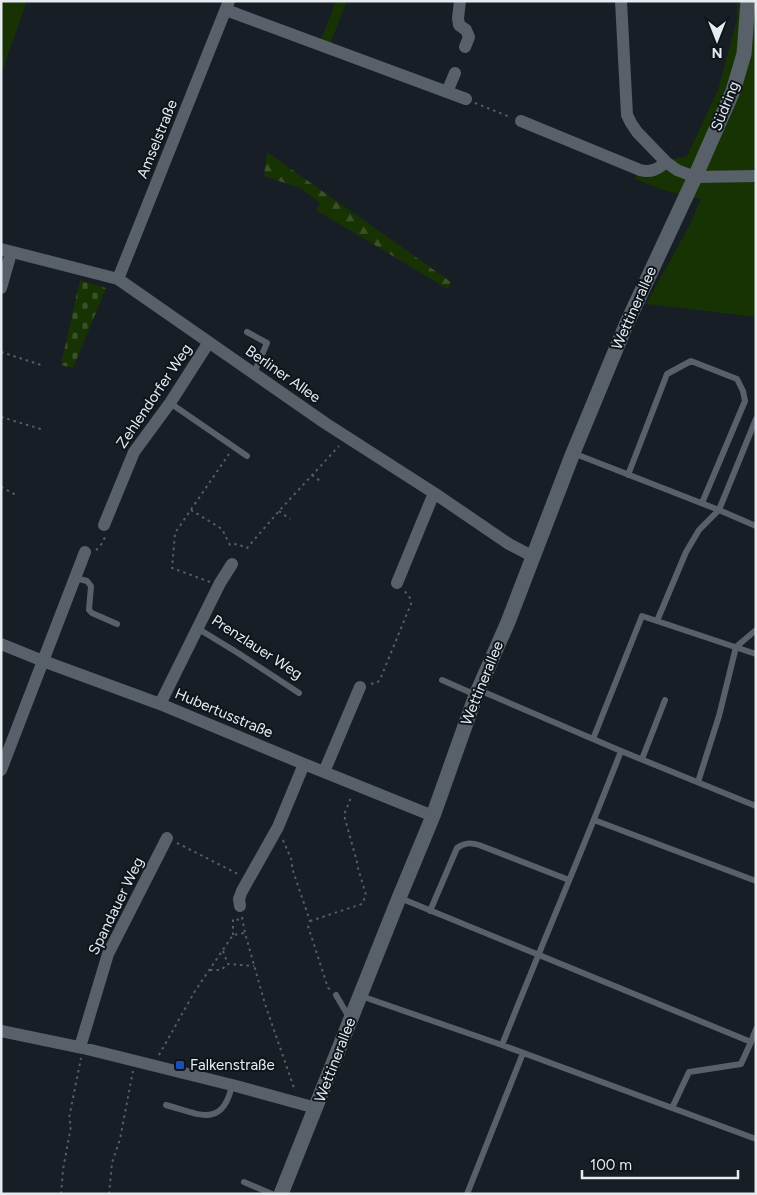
<svg xmlns="http://www.w3.org/2000/svg" width="757" height="1195" viewBox="0 0 757 1195" font-family="Figtree,sans-serif">
<style>
.grass{fill:#183303}
.forest{fill:url(#forest-firs)}
.cemetery{fill:url(#cemetery-stones)}
.lines{fill:none;stroke-linecap:round;stroke-linejoin:round}
.path{stroke:#575d64;stroke-width:2;stroke-dasharray:2.5 4;stroke-linecap:butt}
.service{stroke:#586169;stroke-width:6}
.minor{stroke:#586169;stroke-width:12}
.tertiary{stroke:#586169;stroke-width:15}
.transit-dot{fill:#1a4fb4;stroke:#0e151b;stroke-width:2}
.labels{text-anchor:middle;stroke-width:4;stroke-linejoin:round;paint-order:stroke}
.street-label{font-size:15px;fill:#e6ebf0;stroke:#0e151b}
.poi-label{font-size:15px;fill:#e6ebf0;stroke:#0e151b;text-anchor:start}
</style>
<defs>
<pattern id="forest-firs" width="22" height="20" patternUnits="userSpaceOnUse" patternTransform="scale(1.25)"><rect width="22" height="20" fill="#183303"/><path d="M5 1l3.5 6h-7zM16 11l3.5 6h-7z" fill="#3a5128"/></pattern>
<pattern id="cemetery-stones" width="16" height="16" patternUnits="userSpaceOnUse" patternTransform="scale(1.25)"><rect width="16" height="16" fill="#183303"/><path d="M2 7V4a2 2 0 0 1 4 0v3zM10 15v-3a2 2 0 0 1 4 0v3z" fill="#3a5128"/></pattern>
</defs>
<rect width="100%" height="100%" fill="#171e25"/>
<path class="grass" d="M1 1H27L1 74Z
M336 1H347L330 44 321 40Z
M737 1H755L756 317 646 304 688 228 701 199 663 190 635 179 639 167 687 156 718 90 737 20Z"/>
<path class="forest" d="M267 152 451 282 448 289 316 210 320 203 300 188 264 176Z"/>
<path class="cemetery" d="M80 280 106 288 73 368 61 365Z"/>
<g class="lines">
<path class="path" d="M475 103 510 117
M1 352 44 366
M1 417 44 430
M312 475 320 481
M1 487 18 496
M191 510 222 529 230 545 237 544 247 548 279 511 339 446
M279 511 290 519
M96 550C100 547 105 540 105 535
M210 582 172 568 175 533 229 454
M371 684 378 682 381 677 411 604 410 598 404 590
M283 840 292 861V868L310 921 308 926 328 988 331 990
M177 843 240 875
M242 917 245 933 265 1004 295 1091
M310 921 362 904 366 895 358 868 357 862 344 815 352 795
M233 935V919L242 920
M223 951 228 964 254 966
M210 970H221L228 964
M159 1055 195 991 233 935 244 933
M61 1194 63 1170 71 1126 69 1118 81 1058
M109 1194 112 1163 120 1139 133 1071"/>
<path class="service" d="M247 332 267 343 254 373
M170 403 247 456
M573 453 719 510 756 419
M628 475 667 374 691 361 737 379 743 391 745 401 702 503
M75 578 87 581 91 586 89 610 92 613 117 624
M657 621 686 552 699 530 719 510 756 526
M197 628 238 653 299 693
M442 680 476 695
M479 690 486 693 621 751 756 806
M593 739 642 616 756 654
M642 759 665 700
M698 782 719 716 736 647 756 630
M594 820 756 881
M400 898 751 1042 756 1029
M430 911 457 848C464 843 470 842 479 845L569 880
M336 995 350 1019
M361 996 502 1045 756 1139
M502 1045C541 946 583 850 621 751
M166 1105C198 1114 223 1129 232 1085
M672 1108 689 1072 741 1064 751 1042
M244 1182 272 1194
M467 1194 523 1053"/>
<path class="minor" d="M460 1 458 18 459 25 466 30 469 37 465 47
M621 1 627 115 631 123 637 132 666 162 677 170 695 177 756 176
M226 10 466 99
M447 92 455 73
M521 121 640 170C651 173 658 169 666 162
M1 249 118 279 325 423 434 493 509 544 534 557
M118 279 229 1
M1 288 11 253
M104 525 134 452 170 403 209 342
M397 583 434 493
M1 644 43 661 160 704 304 764 433 816
M160 704 220 583 232 564
M1 770 85 552
M324 772 360 687
M240 906 239 899 242 891 278 827 304 764
M1 1031 83 1048 236 1086 316 1108
M80 1047 108 954 167 838"/>
<path class="tertiary" d="M281 1194 399 898 433 816 476 695 508 622 573 453 626 325 695 177 733 91 744 54 748 1"/>
</g>
<rect class="transit-dot" x="175" y="1060" width="10" height="10" rx="2.5"/>
<g class="labels">
<g class="street-label">
<text transform="translate(725 106) rotate(-68)" y="5">Südring</text>
<text transform="translate(157 139) rotate(-68)" y="5">Amselstraße</text>
<text transform="translate(634 308) rotate(-66)" y="5">Wettinerallee</text>
<text transform="translate(283 374) rotate(35)" y="5">Berliner Allee</text>
<text transform="translate(154 396) rotate(-56)" y="5">Zehlendorfer Weg</text>
<text transform="translate(257 647) rotate(33)" y="5">Prenzlauer Weg</text>
<text transform="translate(482 683) rotate(-68)" y="5">Wettinerallee</text>
<text transform="translate(224 713) rotate(23)" y="5">Hubertusstraße</text>
<text transform="translate(116 906) rotate(-64)" y="5">Spandauer Weg</text>
<text transform="translate(335 1060) rotate(-69)" y="5">Wettinerallee</text>
</g>
<g class="poi-label">
<text x="190" y="1070">Falkenstraße</text>
</g>
</g>
<rect width="757" height="1195" fill="none" stroke="#e6ebf0" stroke-width="5"/>
<g transform="translate(717 40) rotate(180)" stroke="#0e151b" stroke-width="4" paint-order="stroke">
<path d="M0-4L9 19L0 12L-9 19Z" fill="#e6ebf0"/>
<text y="-8" font-size="14" font-weight="bold" text-anchor="middle" fill="#e6ebf0">N</text>
</g>
<path d="M582 1170v8h156v-8" fill="none" stroke="#e6ebf0" stroke-width="2.5"/>
<text x="590" y="1170" font-size="15" fill="#e6ebf0" stroke="#0e151b" stroke-width="4" paint-order="stroke">100 m</text>
</svg>
